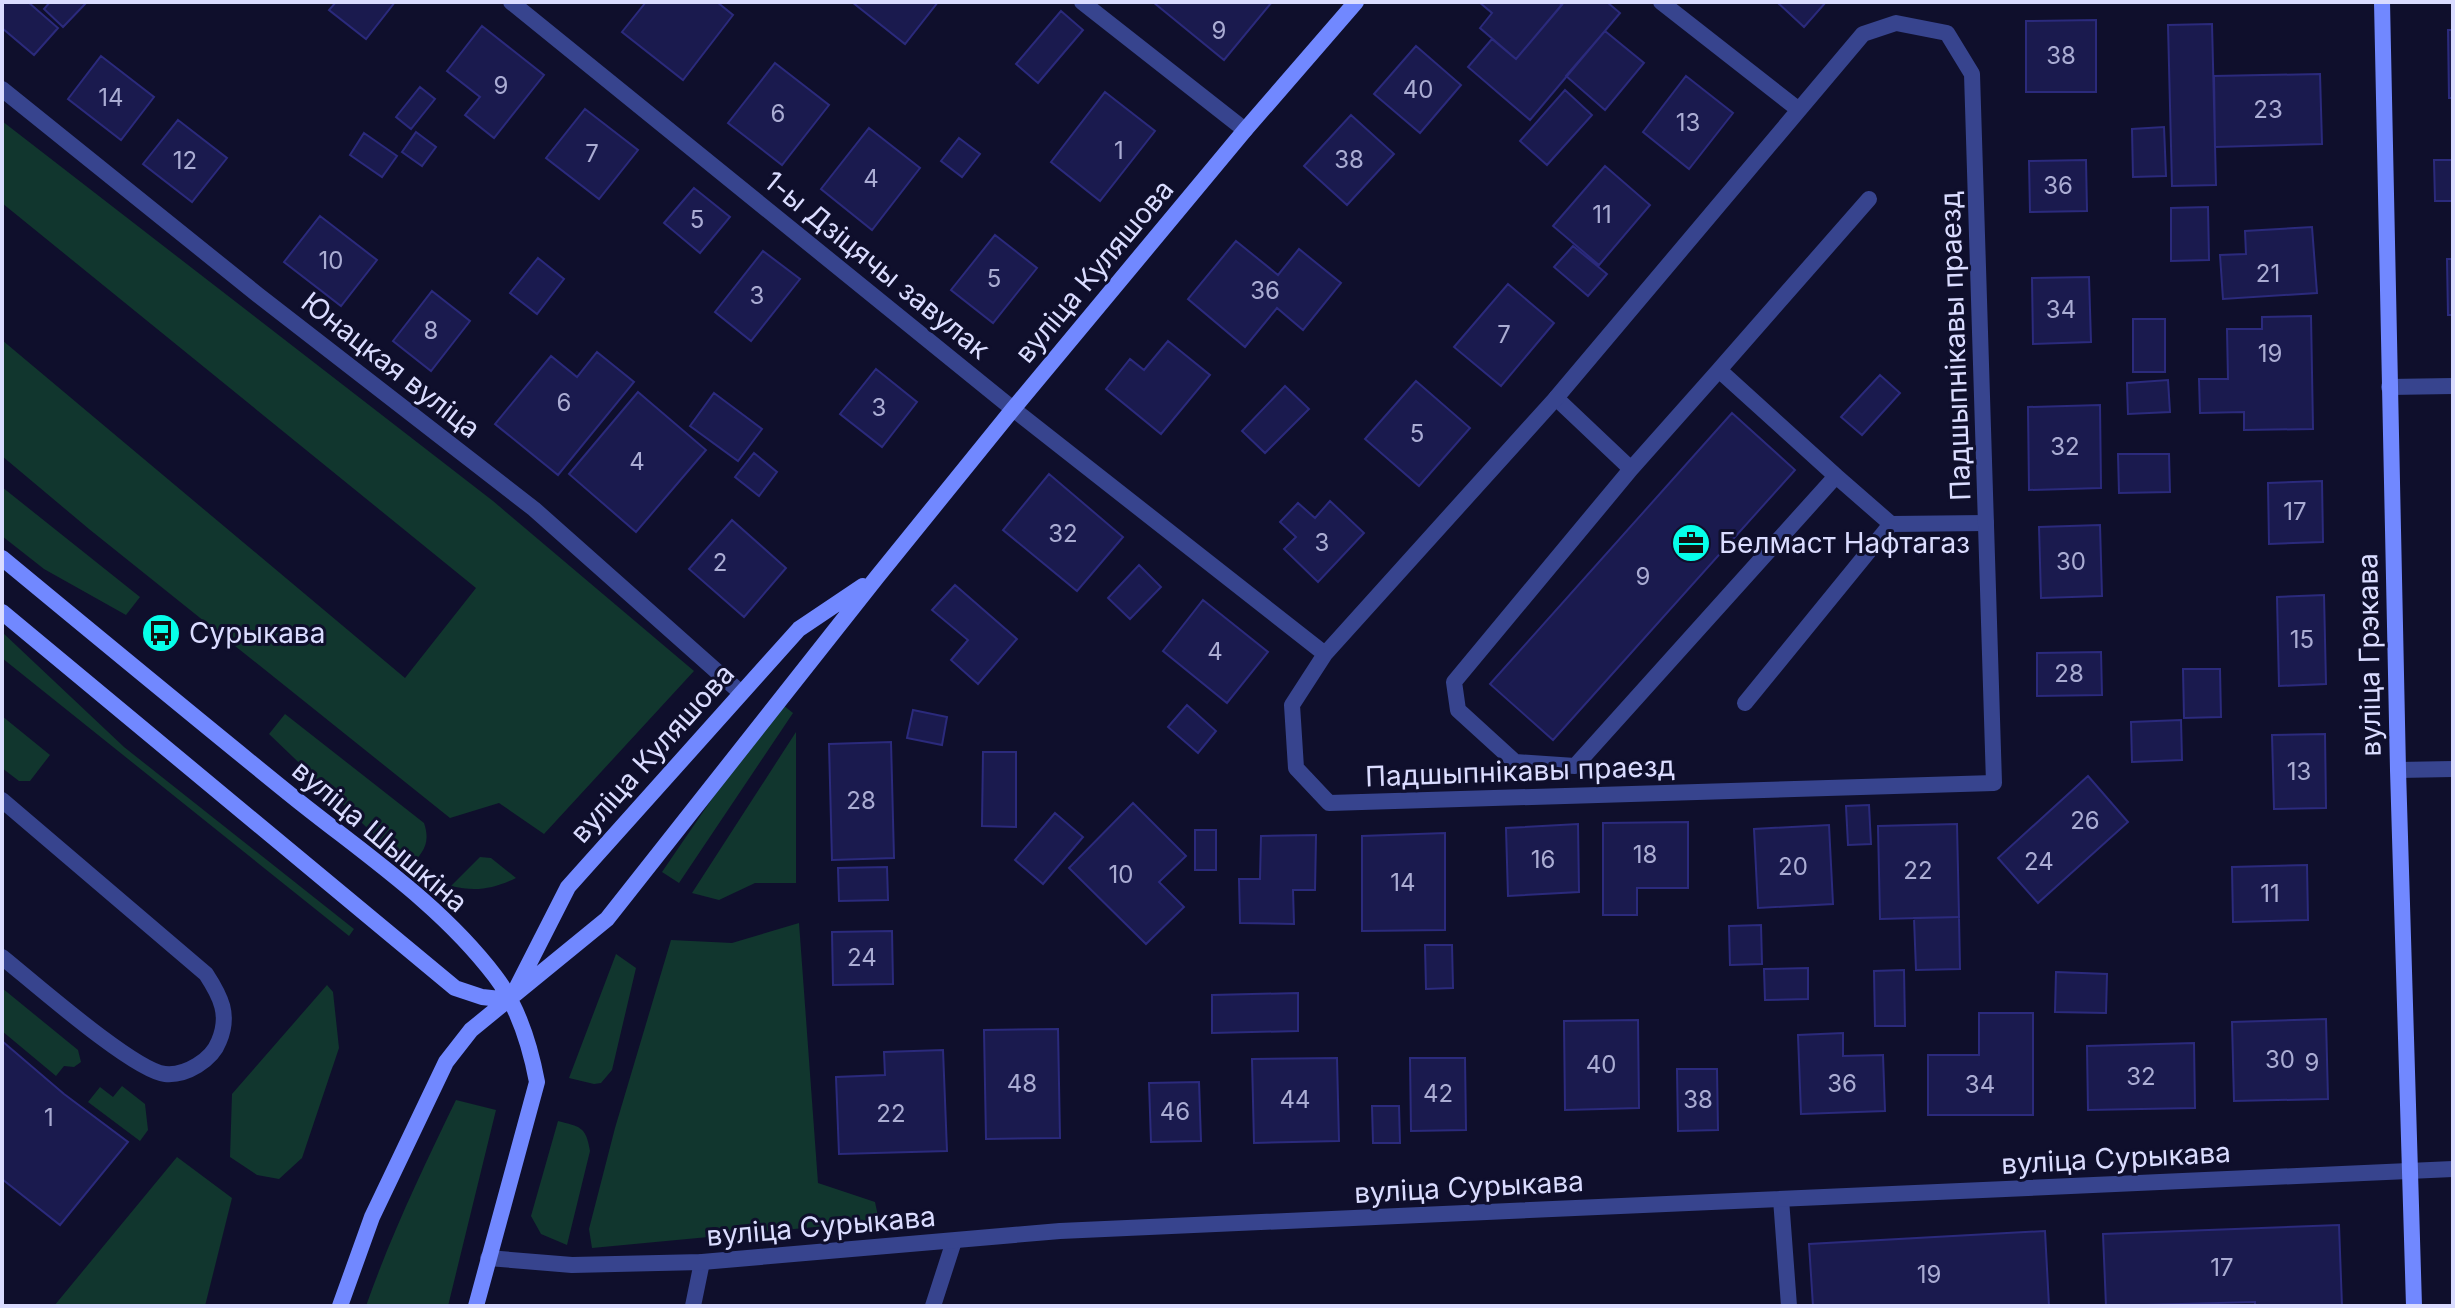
<svg xmlns="http://www.w3.org/2000/svg" width="2455" height="1308" viewBox="0 0 2455 1308" font-family="Inter,sans-serif">
<style>
.green{fill:#11362e}
.building{fill:#1a1a4e;stroke:#2b2a7c;stroke-width:2}
.lines{fill:none;stroke-linecap:round;stroke-linejoin:round}
.lane{stroke:#37448e;stroke-width:16}
.street{stroke:#37448e;stroke-width:16}
.secondary{stroke:#7188ff;stroke-width:16}
.labels{text-anchor:middle;stroke-width:6;stroke-linejoin:round;paint-order:stroke}
.number-label{font-size:24px;fill:#aaacd3}
.street-label{font-size:28px;fill:#dadcff;stroke:#0f0f2c}
.poi-label{font-size:28px;fill:#dadcff;stroke:#0f0f2c;text-anchor:start}
</style>
<rect width="100%" height="100%" fill="#0f0f2c"/>
<path class="green" d="M2 121 493 501 694 671 544 834 499 803 450 818 89 529 2 456V340L405 678 476 588 2 203Z
M2 487 140 597 126 615 44 569 2 536Z
M2 632 124 747 354 929 349 936 2 658Z
M783 705 793 713 679 883 662 872 744 752Z
M285 714 424 823C431 844 423 852 409 868L269 734Z
M2 716 50 755 30 781H19L2 768Z
M796 732V883H755L719 900 692 893Z
M480 857 491 858 516 878C493 889 476 892 451 886Z
M799 923 818 1183 875 1202 879 1221 592 1248 589 1229 615 1128 671 940 732 943Z
M616 954 636 968 612 1070 601 1083 594 1084 569 1078Z
M327 985 333 992 339 1048 302 1158 279 1179 257 1175 230 1157 232 1094Z
M2 988 78 1050 81 1062 74 1067 64 1066 56 1076 2 1031Z
M122 1086 145 1104 148 1130 140 1141 88 1102 100 1087 113 1097Z
M456 1100 496 1110 448 1306H366C391 1235 423 1168 456 1100Z
M558 1121C580 1127 586 1126 590 1151L567 1245 541 1234 531 1216Z
M177 1157 232 1198 205 1306H54Z"/>
<path class="building" d="M2 2H28L58 28 34 55 2 28Z
M50 2H87L63 27 44 9Z
M336 2H395L366 39 329 10Z
M646 2H717L733 15 683 80 622 32Z
M852 2H938L905 44Z
M1153 2H1272L1224 60Z
M1479 2H1558L1562 5 1516 59 1480 28 1492 13Z
M1564 2H1607L1620 13 1530 120 1468 67 1492 39 1516 59Z
M1777 2H1826L1804 27Z
M1061 11 1083 30 1038 83 1016 64Z
M2096 20V92H2026V21Z
M2212 24 2216 185 2172 186 2168 25Z
M482 26 544 75 494 138 465 115 480 97 447 71Z
M2448 30H2453V98H2449Z
M1605 31 1644 63 1605 110 1566 76Z
M1416 46 1461 85 1420 133 1374 94Z
M101 56 154 97 121 140 68 99Z
M775 63 829 105 782 165 728 123Z
M2320 74 2322 144 2215 147 2214 76Z
M1686 76 1733 113 1689 169 1643 132Z
M420 87 435 99 411 129 396 117Z
M1565 90 1592 115 1547 165 1520 141Z
M1105 92 1155 131 1100 201 1051 162Z
M585 109 638 150 599 199 546 158Z
M1351 115 1394 154 1347 205 1304 166Z
M178 120 227 158 192 202 143 164Z
M2164 127 2166 176 2133 177 2132 129Z
M869 128 920 168 872 230 821 189Z
M416 132 436 147 422 166 402 152Z
M364 133 397 156 382 177 350 155Z
M959 138 980 154 962 177 941 161Z
M2086 160 2087 211 2030 212 2029 161Z
M2434 160H2453V201H2435Z
M1605 166 1650 205 1599 265 1553 226Z
M694 188 730 217 700 253 664 223Z
M2208 207 2209 260 2171 261V208Z
M320 216 377 260 341 306 284 262Z
M2312 227 2317 293 2223 299 2220 255 2246 254 2245 231Z
M995 235 1037 268 993 323 951 290Z
M1236 241 1278 275 1299 249 1341 283 1303 330 1277 308 1245 347 1188 299Z
M1573 246 1607 274 1588 296 1554 267Z
M763 251 800 279 751 341 715 312Z
M538 258 564 279 537 314 510 293Z
M2447 259H2453V315H2448Z
M2089 277 2091 342 2033 344 2032 278Z
M1508 284 1554 323 1501 386 1454 347Z
M432 291 470 321 431 371 393 341Z
M2311 316 2313 429 2244 430V412L2200 413 2199 379H2228L2227 329H2262V317Z
M2133 319H2165V372H2133Z
M1168 341 1210 375 1161 434 1106 389 1130 359 1144 370Z
M597 352 634 382 558 475 495 424 551 356 577 377Z
M876 369 917 402 882 447 840 414Z
M1880 375 1900 393 1862 435 1841 417Z
M2168 380 2170 412 2128 414 2127 383Z
M1416 381 1470 428 1419 486 1365 439Z
M1285 386 1309 409 1265 453 1242 431Z
M638 392 706 450 636 532 569 474Z
M714 393 762 429 738 461 690 426Z
M2100 405 2101 488 2029 490 2028 407Z
M1732 413 1795 470 1553 740 1490 684Z
M754 453 777 472 759 496 735 477Z
M2118 454H2169L2170 492 2119 493Z
M1049 474 1123 537 1077 591 1003 530Z
M2322 481 2323 542 2269 544 2268 483Z
M1330 501 1364 533 1318 582 1284 549 1296 537 1280 522 1298 503 1315 518Z
M732 520 786 568 744 617 689 569Z
M2100 525 2102 596 2041 598 2039 527Z
M1139 565 1161 587 1130 619 1108 598Z
M955 585 1017 639 978 684 951 660 968 640 932 610Z
M2324 595 2326 684 2279 686 2277 597Z
M1203 600 1268 652 1227 703 1163 651Z
M2101 652 2102 695 2037 696V653Z
M2183 669H2220L2221 717 2184 718Z
M1187 705 1216 731 1198 753 1168 727Z
M913 710 947 717 942 745 907 738Z
M2181 720 2182 760 2132 762 2131 722Z
M2325 734 2326 808 2274 809 2272 735Z
M891 742 894 858 832 860 829 744Z
M983 752H1016V827L982 826Z
M2088 776 2128 822 2038 903 1998 858Z
M1133 803 1186 856 1159 882 1184 907 1146 944 1069 868Z
M1869 805 1871 844 1848 845 1846 806Z
M1055 813 1083 837 1043 884 1015 860Z
M1688 822V888H1637V915H1603V823Z
M1578 824 1579 892 1508 896 1506 828Z
M1957 824 1959 917 1880 919 1878 826Z
M1829 825 1833 904 1758 908 1754 829Z
M1195 830H1216V870H1195Z
M1445 833V930L1362 931V836Z
M1316 835 1315 890H1293L1294 924 1240 923 1239 879H1260L1261 836Z
M2307 865 2308 920 2233 922 2232 867Z
M887 867 888 900 839 901 838 868Z
M1959 917 1960 969 1916 970 1914 918Z
M1761 925 1762 964 1730 965 1729 926Z
M892 931 893 984 833 985 832 932Z
M1425 945H1452L1453 988 1426 989Z
M1808 968V999L1765 1000 1764 969Z
M1904 970 1905 1026H1875L1874 971Z
M2056 972 2107 974 2106 1013 2055 1012Z
M1298 993V1031L1212 1033V995Z
M1979 1013H2033V1115H1928V1055H1979Z
M2326 1019 2328 1099 2234 1101 2232 1022Z
M1638 1020 1639 1108 1565 1110 1564 1021Z
M1058 1029 1060 1138 986 1139 984 1030Z
M1843 1033V1056L1883 1055 1885 1111 1801 1114 1798 1035Z
M2 1041 64 1094 128 1142 60 1225 2 1179Z
M2194 1043 2195 1108 2088 1110 2087 1046Z
M943 1050 947 1151 839 1154 836 1077 885 1075 884 1052Z
M1337 1058 1339 1141 1254 1143 1252 1059Z
M1410 1058H1465L1466 1130 1411 1131Z
M1677 1069H1717L1718 1130 1678 1131Z
M1199 1082 1201 1141 1151 1142 1149 1083Z
M1372 1106H1399L1400 1143H1373Z
M2339 1225 2342 1306H2255V1302L2106 1306 2103 1234Z
M2045 1231 2049 1306H1813L1809 1244Z"/>
<g class="lines">
<path class="lane" d="M1719 370 1836 476 1575 766 1515 762 1458 710 1454 682 1631 469Z
M1719 370 1869 199
M1556 398 1631 469
M1891 524 1986 523
M1745 703 1891 524 1836 476
M2 800 206 974C221 997 230 1015 219 1041 212 1060 186 1076 165 1074 134 1071 32 981 2 957
M1781 1199 1789 1306
M693 1306 702 1262
M933 1306 954 1241"/>
<path class="street" d="M511 2 1013 409 1325 654
M1082 2 1245 130
M1661 2 1799 110
M1896 23 1947 33 1972 74 1994 783 1329 803 1296 768 1292 705 1325 654 1556 398 1863 34Z
M2 89 258 295 534 509 740 692
M2389 387 2453 386
M2398 770 2453 769
M488 1258 572 1265 702 1262 1060 1231 2453 1169"/>
<path class="secondary" d="M2382 2 2398 770 2414 1306
M2 558C100 639 198 720 297 800 366 855 441 905 495 976 518 1006 530 1045 537 1082L476 1306
M2 612 455 988 482 997 510 1000
M515 991 568 887 799 629 863 586
M340 1306 372 1217 446 1062 471 1030 607 919 877 577 1013 409 1245 130 1356 2"/>
</g>
<defs>
<symbol id="office-disc" viewBox="-11 -11 22 22"><circle r="9.5" fill="#06ffe9" stroke="#0f0f2c"/><path d="M-6-3h4V-5.5h4V-3h4V5H-6ZM-1-4.5V-3h2v-1.5ZM-6 0V1H6V0Z" fill="#111"/></symbol>
<symbol id="bus-disc" viewBox="-11 -11 22 22"><circle r="9.5" fill="#06ffe9" stroke="#0f0f2c"/><path d="M-5-6H5V4H4V6H2V4H-2V6H-4V4H-5ZM-3.5-4V0h7V-4ZM-3.5 1.2v1.5H-2V1.2ZM2 1.2v1.5H3.5V1.2Z" fill="#111"/></symbol>
</defs>
<g fill-rule="evenodd">
<use href="#office-disc" x="1669" y="521" width="44" height="44"/>
<use href="#bus-disc" x="139" y="611" width="44" height="44"/>
</g>
<g class="labels">
<g class="number-label">
<text x="1219" y="39">9</text>
<text x="2061" y="64">38</text>
<text x="501" y="94">9</text>
<text x="1418" y="98">40</text>
<text x="111" y="106">14</text>
<text x="2268" y="118">23</text>
<text x="778" y="122">6</text>
<text x="1688" y="131">13</text>
<text x="1119" y="159">1</text>
<text x="592" y="162">7</text>
<text x="1349" y="168">38</text>
<text x="185" y="169">12</text>
<text x="871" y="187">4</text>
<text x="2058" y="194">36</text>
<text x="1602" y="223">11</text>
<text x="697" y="228">5</text>
<text x="331" y="269">10</text>
<text x="2268" y="282">21</text>
<text x="994" y="287">5</text>
<text x="1265" y="299">36</text>
<text x="757" y="304">3</text>
<text x="2061" y="318">34</text>
<text x="431" y="339">8</text>
<text x="1504" y="343">7</text>
<text x="2270" y="362">19</text>
<text x="564" y="411">6</text>
<text x="879" y="416">3</text>
<text x="1417" y="442">5</text>
<text x="2065" y="455">32</text>
<text x="637" y="470">4</text>
<text x="2295" y="520">17</text>
<text x="1063" y="542">32</text>
<text x="1322" y="551">3</text>
<text x="2071" y="570">30</text>
<text x="720" y="571">2</text>
<text x="1643" y="585">9</text>
<text x="2302" y="648">15</text>
<text x="1215" y="660">4</text>
<text x="2069" y="682">28</text>
<text x="2299" y="780">13</text>
<text x="861" y="809">28</text>
<text x="2085" y="829">26</text>
<text x="1645" y="863">18</text>
<text x="1543" y="868">16</text>
<text x="2039" y="870">24</text>
<text x="1793" y="875">20</text>
<text x="1918" y="879">22</text>
<text x="1121" y="883">10</text>
<text x="1403" y="891">14</text>
<text x="2270" y="902">11</text>
<text x="862" y="966">24</text>
<text x="2280" y="1068">30</text>
<text x="2312" y="1071">9</text>
<text x="1601" y="1073">40</text>
<text x="2141" y="1085">32</text>
<text x="1022" y="1092">48</text>
<text x="1842" y="1092">36</text>
<text x="1980" y="1093">34</text>
<text x="1438" y="1102">42</text>
<text x="1295" y="1108">44</text>
<text x="1698" y="1108">38</text>
<text x="1175" y="1120">46</text>
<text x="891" y="1122">22</text>
<text x="49" y="1126">1</text>
<text x="2222" y="1276">17</text>
<text x="1929" y="1283">19</text>
</g>
<g class="street-label">
<text transform="translate(877 265) rotate(39)" y="10">1-ы Дзіцячы завулак</text>
<text transform="translate(1094 271) rotate(-50)" y="10">вуліца Куляшова</text>
<text transform="translate(1955 346) rotate(-92)" y="10">Падшыпнікавы праезд</text>
<text transform="translate(391 365) rotate(38)" y="10">Юнацкая вуліца</text>
<text transform="translate(2369 655) rotate(-91)" y="10">вуліца Грэкава</text>
<text transform="translate(652 753) rotate(-48)" y="10">вуліца Куляшова</text>
<text transform="translate(1520 771) rotate(-2)" y="10">Падшыпнікавы праезд</text>
<text transform="translate(380 836) rotate(40)" y="10">вуліца Шышкіна</text>
<text transform="translate(2116 1158) rotate(-3)" y="10">вуліца Сурыкава</text>
<text transform="translate(1469 1187) rotate(-3)" y="10">вуліца Сурыкава</text>
<text transform="translate(821 1226) rotate(-5)" y="10">вуліца Сурыкава</text>
</g>
<g class="poi-label">
<text x="1719" y="553">Белмаст Нафтагаз</text>
<text x="189" y="643">Сурыкава</text>
</g>
</g>
<rect width="2455" height="1308" fill="none" stroke="#dadcff" stroke-width="8"/>
</svg>
